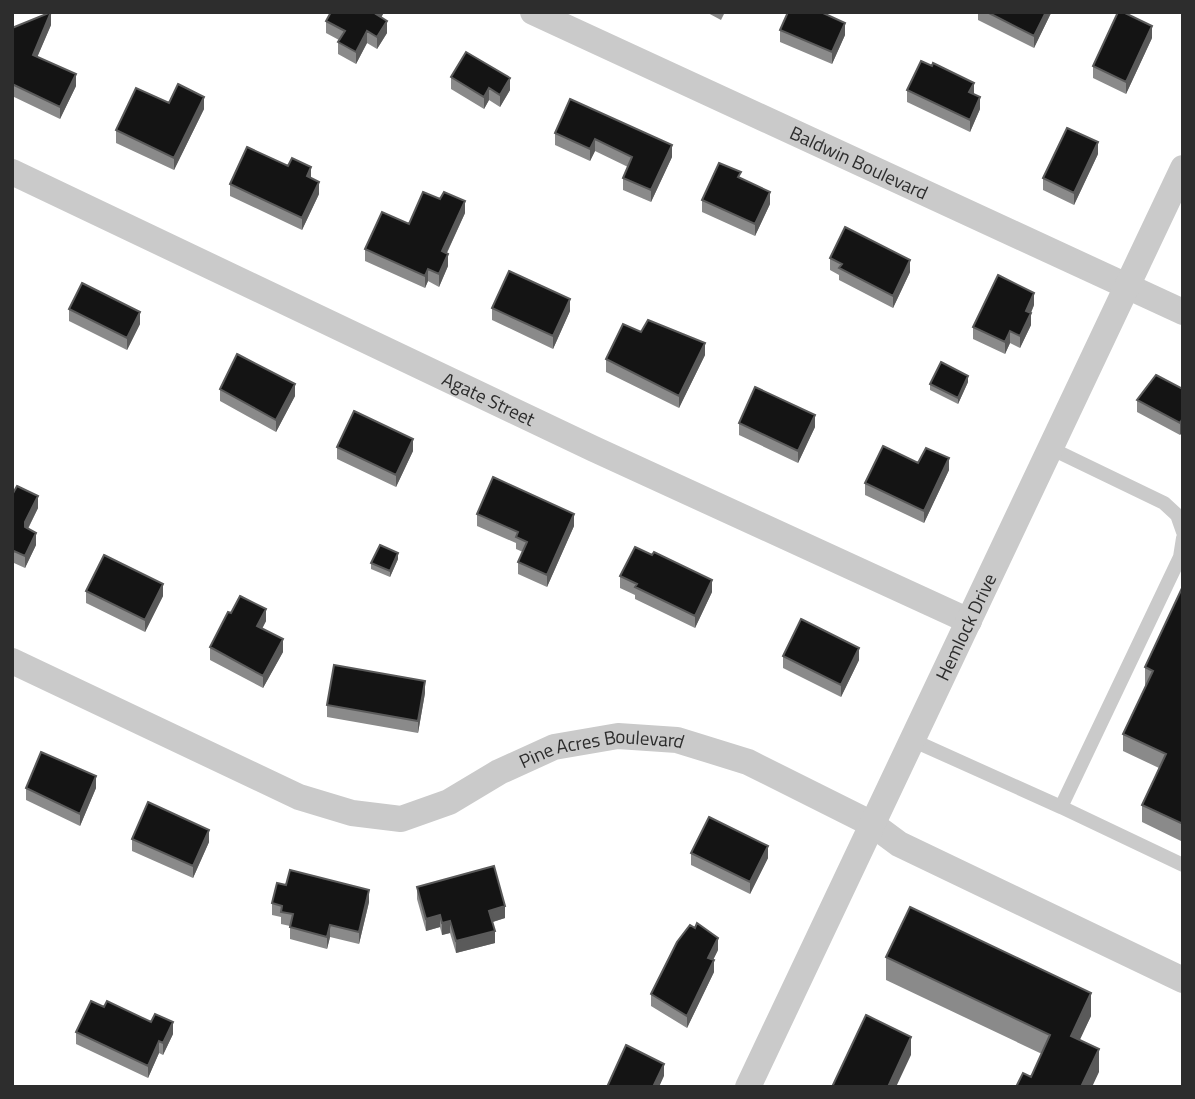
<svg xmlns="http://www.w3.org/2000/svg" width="1195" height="1099" viewBox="0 0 1195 1099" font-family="'Titillium Web',sans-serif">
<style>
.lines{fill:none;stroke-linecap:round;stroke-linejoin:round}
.service{stroke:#cacaca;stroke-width:14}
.minor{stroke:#cacaca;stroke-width:26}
.wall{fill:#8a8a8a}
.shaded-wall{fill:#5a5a5a}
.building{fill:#141414;stroke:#5a5a5a;stroke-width:2}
.labels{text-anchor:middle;stroke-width:7;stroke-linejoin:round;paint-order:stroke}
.street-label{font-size:19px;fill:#2d2d2d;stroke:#fff}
</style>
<rect width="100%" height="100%" fill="#fff"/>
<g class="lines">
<path class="service" d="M1050 448 1164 503 1177 515 1183 532
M912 740 1061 807 1180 557 1183 538
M1061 807 1183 865"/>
<g class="minor">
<path id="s1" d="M533 12 1183 312"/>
<path id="s2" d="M12 172 594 449 969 621"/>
<path id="s3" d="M12 661 299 797 352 813 401 819 449 802 499 772 554 747 618 736 677 740 748 762 872 824 899 844 1183 980"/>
<path id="s4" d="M748 1087 1183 168"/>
</g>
</g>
<path class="wall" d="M384 12 381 18 387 33 377 49 367 43 356 64 338 54V42L339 40 326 33V21Z
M706 12H725L721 20Z
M978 12H1051V13L1034 48 978 20Z
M51 25 37 57 76 86 60 119 12 96V28Z
M780 30 845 35 832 64 780 42Z
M1152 38 1126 94 1093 78V66Z
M451 77 510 90 500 107 489 100 484 109 451 89Z
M907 90 974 94 980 109 970 132 907 102Z
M570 99 672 157 651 202 623 190V178L628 167 595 151 590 161 555 145V133Z
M169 103 204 109 174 170 116 143V130Z
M1098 154 1074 205 1043 190V178Z
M311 178 319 194 302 230 230 196V184Z
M741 178 770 204 755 236 702 212V200Z
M465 213 447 253 448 266 439 287 428 281 425 288 365 261V249L409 224Z
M830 258 910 272 893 308 839 280V275L830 270Z
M1034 305 1031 313V325L1020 348 1010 343 1005 354 973 339V327Z
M492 308 570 311 553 349 492 320Z
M69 309 140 324 127 350 69 321Z
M641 332 705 355 679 408 606 372V359Z
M968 382 958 404 930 390V384Z
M220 389 295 396 276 432 220 401Z
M1183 389V431L1180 435 1137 412V400Z
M739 423 815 427 798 463 739 435Z
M337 447 413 451 396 487 337 459Z
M918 463 949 470 924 523 865 495V483Z
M12 495 38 508 28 529 36 545 25 568 14 563 12 567Z
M477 514 574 526 547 587 518 574V562L523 552 516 549V543L477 526Z
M398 559 390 577 371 569V563Z
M620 576 712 592 695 628 635 599V595L620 588Z
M1183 586V842L1142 822V805L1159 768 1123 751V734L1146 686 1145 685V667Z
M86 591 163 596 145 632 86 603Z
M231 613 266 621 262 629 283 652 263 688 210 660V647Z
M783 656 859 660 841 697 783 668Z
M425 693 418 733 327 717V705Z
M26 788H96L80 826 26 800Z
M132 839 209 842 193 878 132 851Z
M691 853 768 858 750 894 691 865Z
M417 887 505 918 493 922 495 943 456 953 450 933 442 935 440 927 426 931 417 899Z
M369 902 359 944 330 937 327 949 290 939V926L281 924V917L272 915V903Z
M718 950 713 960 714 972 687 1028 651 1006V994Z
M886 957 1091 1016 1079 1040 1099 1072 1031 1077 1042 1054 886 980Z
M104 1007 173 1034 163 1055 159 1053 148 1078 76 1044V1032Z"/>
<path class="shaded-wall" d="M51 12V25L33 67V55Z
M378 12H384L376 27V14Z
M1046 12H1051V13L1034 48V36Z
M387 21V33L377 49V37Z
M845 23V35L832 64V52Z
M1152 26V38L1126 94V82Z
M367 31V43L356 64V52Z
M76 74V86L60 119V107Z
M510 78V90L500 107V95Z
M974 83V95L969 92Z
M489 88V100L484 109V97Z
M204 97V109L174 170V158Z
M980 97V109L970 132V120Z
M595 139V151L590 161V149Z
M1098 142V154L1074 205V193Z
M672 145V157L651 202V190Z
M311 167V179L307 176Z
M319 182V194L302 230V218Z
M770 192V204L755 236V224Z
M465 201V213L442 263V251Z
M448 254V266L439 287V274Z
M910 260V272L893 308V296Z
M428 269V281L425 288V276Z
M1034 293V305L1029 317 1031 313V325L1020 348V336L1026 311Z
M570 299V311L553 349V336Z
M140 312V324L127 350V338Z
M1010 331V343L1005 354V342Z
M705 343V355L679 408V396Z
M968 376V382L958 404V398Z
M295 384V396L276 432V420Z
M815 415V427L798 463V451Z
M1183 418V431L1180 435V423Z
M413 439V451L396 487V475Z
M949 458V470L924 523V511Z
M38 496V508L25 534V539V522Z
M574 514V526L547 587V575Z
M36 533V545L25 568V556Z
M14 551V563L12 567V555Z
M398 553V559L390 577V571Z
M712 580V592L695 628V616Z
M163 584V596L145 632V620Z
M266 609V621L257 638V626Z
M283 639V652L263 688V676Z
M859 648V660L841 697V685Z
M425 681V693L418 733V721Z
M96 776V788L80 826V814Z
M209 830V842L193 878V866Z
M768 846V858L750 894V882Z
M369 890V902L359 944V932Z
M505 906V918L489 923V911Z
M440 915V927L426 931V919Z
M450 921V933L442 935V923Z
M330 925V937L327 949V937Z
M495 931V943L456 953V941Z
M718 938V950L708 970V958Z
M714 960V972L687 1028V1016Z
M1091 993V1016L1071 1059V1036Z
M173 1022V1034L163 1055V1043Z
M911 1037V1055L896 1087H888Z
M159 1041V1053L148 1078V1066Z
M1099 1049V1072L1092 1087H1081Z
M664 1064V1076L659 1087H653Z"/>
<path class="building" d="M51 12 33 55 76 74 60 107 12 84V28Z
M331 12H378L376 14 387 21 377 37 367 31 356 52 338 42 345 31 326 21Z
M788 12H821L845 23 832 52 780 30Z
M987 12H1046L1034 36Z
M1118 12H1123L1152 26 1126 82 1093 66Z
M466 52 510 78 500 95 489 88 484 97 451 77Z
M921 61 932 66 933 63 974 83 969 92 980 97 970 120 907 90Z
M178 84 204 97 174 158 116 130 136 88 169 103Z
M570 99 672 145 651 190 623 178 632 157 595 139 590 149 555 133Z
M1067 128 1098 142 1074 193 1043 178Z
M247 147 288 166 292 158 311 167 307 176 319 182 302 218 230 184Z
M719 163 741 172 738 177 770 192 755 224 702 200Z
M423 192 440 199 444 192 465 201 442 251 448 254 439 274 428 269 425 276 365 249 382 212 409 224Z
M845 227 910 260 893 296 839 268 842 264 830 258Z
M509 271 570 299 553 336 492 308Z
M998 275 1034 293 1026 311 1031 313 1020 336 1010 331 1005 342 973 327Z
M82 283 140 312 127 338 69 309Z
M648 320 705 343 679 396 606 359 623 324 641 332Z
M237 354 295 384 276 420 220 389Z
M941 362 968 376 958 398 930 384Z
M1156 375 1183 389V418L1180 423 1137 400Z
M755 387 815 415 798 451 739 423Z
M354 411 413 439 396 475 337 447Z
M883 446 918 463 926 448 949 458 924 511 865 483Z
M493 477 574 514 547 575 518 562 527 542 516 537 518 532 477 514Z
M17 486 38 496 25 522V527L36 533 25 556 14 551 12 555V495Z
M380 545 398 553 390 571 371 563Z
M635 547 652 555 654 552 712 580 695 616 635 587 637 584 620 576Z
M104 555 163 584 145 620 86 591Z
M1183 586V824L1142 805 1166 754 1123 734 1153 671 1145 667Z
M240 596 266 609 257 626 283 639 263 676 210 647 228 612 231 613Z
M801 619 859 648 841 685 783 656Z
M334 665 425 681 418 721 327 705Z
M41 752 96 776 80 814 26 788Z
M148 802 209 830 193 866 132 839Z
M709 817 768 846 750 882 691 853Z
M494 866 505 906 489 911 495 931 456 941 450 921 442 923 440 915 426 919 417 887Z
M290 870 369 890 359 932 330 925 327 937 290 927 293 914 281 912 282 906 272 903 277 883 286 885Z
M910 907 1091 993 1071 1036 1099 1049 1081 1087H1016L1023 1073 1031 1077 1050 1035 886 957Z
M697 923 718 938 708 958 714 960 687 1016 651 994 677 942 690 925 695 928Z
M91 1001 104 1007 107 1001 151 1022 155 1014 173 1022 163 1043 159 1041 148 1066 76 1032Z
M866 1015 911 1037 888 1087H832Z
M626 1045 664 1064 653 1087H607Z"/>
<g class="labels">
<g class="street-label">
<text dy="7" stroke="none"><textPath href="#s1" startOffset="359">Baldwin Boulevard</textPath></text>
<text dy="7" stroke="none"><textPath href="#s2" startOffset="528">Agate Street</textPath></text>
<text dy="7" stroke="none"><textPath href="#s4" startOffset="509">Hemlock Drive</textPath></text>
<text dy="7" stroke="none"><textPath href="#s3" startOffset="639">Pine Acres Boulevard</textPath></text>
</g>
</g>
<rect width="1195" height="1099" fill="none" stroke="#2d2d2d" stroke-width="28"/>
</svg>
